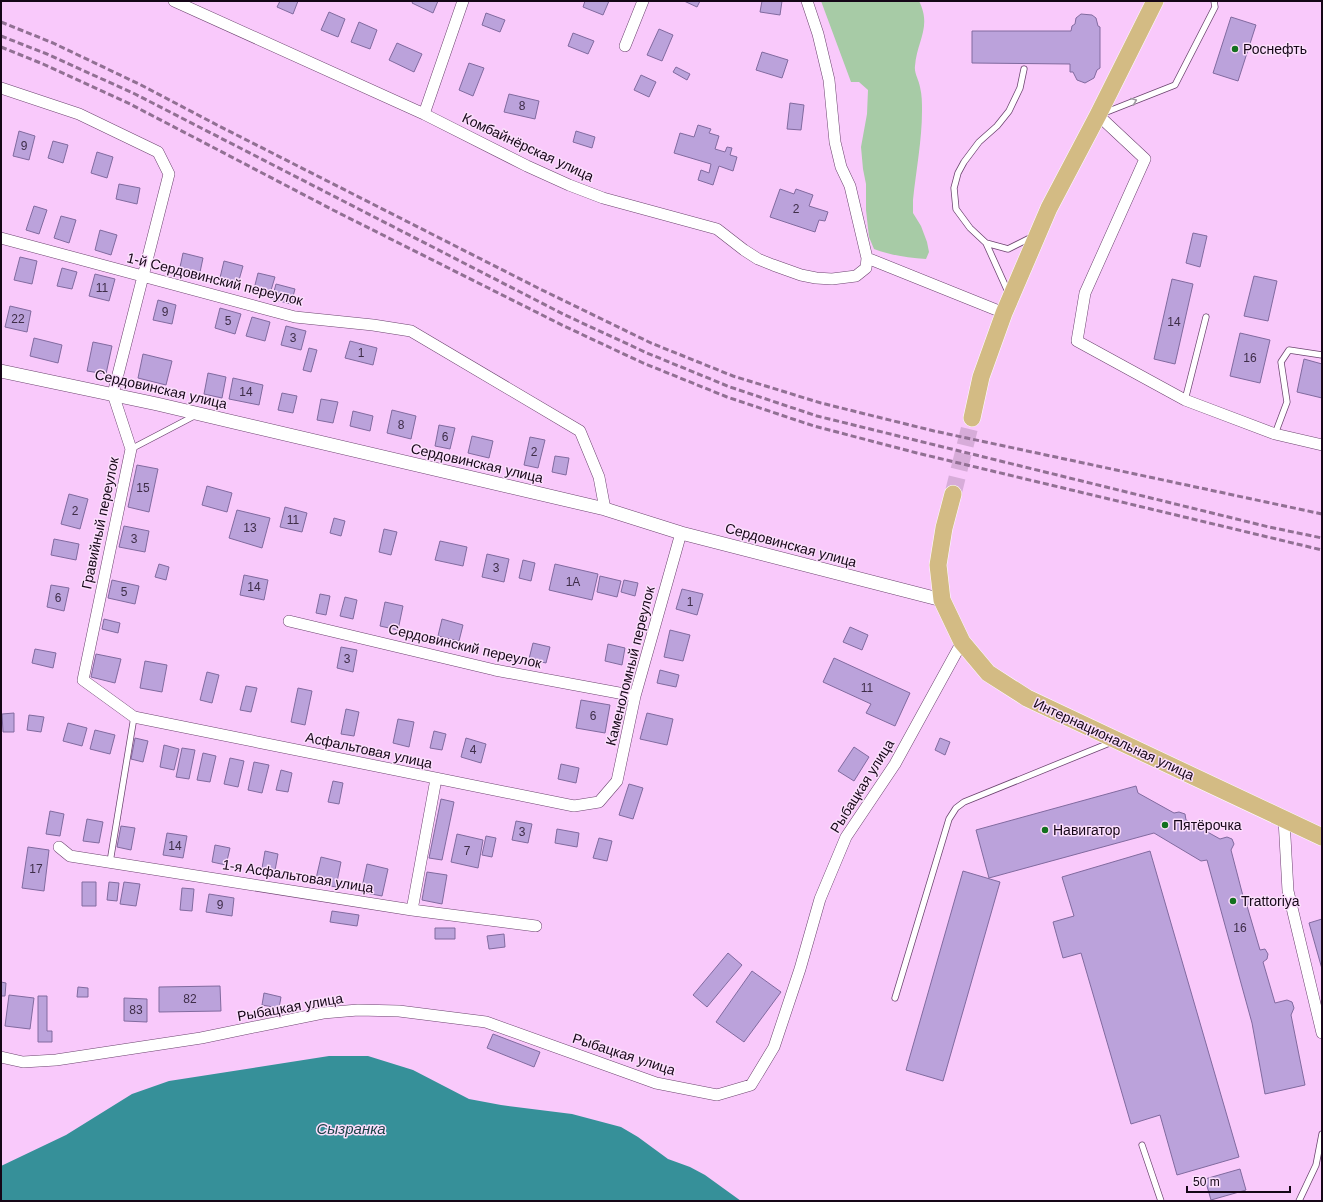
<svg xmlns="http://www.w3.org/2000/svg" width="1323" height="1202" viewBox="0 0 1323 1202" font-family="Arial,sans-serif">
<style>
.green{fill:#a7cba6}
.water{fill:#369099}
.building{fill:#bba2db;stroke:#816a9f}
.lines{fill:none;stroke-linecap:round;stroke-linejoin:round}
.primary-tunnel{stroke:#d7acd9;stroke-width:17;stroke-dasharray:17 8;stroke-linecap:butt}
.service-casing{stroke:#6c446f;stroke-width:7}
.minor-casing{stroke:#6c446f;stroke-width:12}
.tertiary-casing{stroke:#6c446f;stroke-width:14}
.primary-casing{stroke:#fff;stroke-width:18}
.service{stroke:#fff;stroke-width:5.5}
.minor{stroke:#fff;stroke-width:11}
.tertiary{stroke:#fff;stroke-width:13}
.primary{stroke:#d3bb84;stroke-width:17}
.rail{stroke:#917093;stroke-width:3;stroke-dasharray:6 3;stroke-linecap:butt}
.oneway{stroke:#a19ba2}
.poi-dot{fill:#13711f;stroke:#fbdefc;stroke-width:1.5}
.labels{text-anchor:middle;stroke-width:3;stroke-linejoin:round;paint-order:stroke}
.number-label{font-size:12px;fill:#3e2d48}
.poi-label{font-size:14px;fill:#150617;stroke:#fbdefc;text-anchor:start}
.street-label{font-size:14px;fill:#150617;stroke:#fbdefc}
.water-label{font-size:15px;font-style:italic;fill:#1a4347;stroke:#fbdefc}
</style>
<rect width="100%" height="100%" fill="#f9c9fb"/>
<path class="green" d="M821 1H919C932 27 917 40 915 66 914 73 919 80 920 87 922 95 922 103 922 111 922 140 916 171 913 200V213L921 226 927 242 929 252 926 259C908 258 890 255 874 249L869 237 866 210V184L863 169 861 147 867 114 868 90 859 82H851Z"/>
<path class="water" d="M329 1056H368L413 1070 469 1099 501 1105 572 1114 621 1127 638 1137 668 1159 690 1167 705 1175 741 1201H1V1166L66 1135 132 1094 169 1081Z"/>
<path class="building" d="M280 1H298L293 14 277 7Z
M413 1H438L433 13 412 3Z
M585 1H609L603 15 583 7Z
M684 1H700L697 7Z
M762 1H782L780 15 760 12Z
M329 12 345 19 338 37 321 30Z
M486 13 505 20 500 32 482 25Z
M1081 14 1092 15 1096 18 1098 26 1100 27V68L1097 70 1094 78 1085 83 1077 80 1073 72H1070V64L972 63V31H1071L1072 26 1075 24 1076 18Z
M1231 17 1256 25 1238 81 1213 73Z
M359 22 377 30 370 49 351 42Z
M659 29 673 35 662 61 647 55Z
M573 33 594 41 588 54 568 46Z
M397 43 422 54 414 72 389 60Z
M762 52 788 60 782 78 756 70Z
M469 63 484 68 473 96 459 90Z
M676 67 690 74 687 80 673 72Z
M641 75 656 82 649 97 634 90Z
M509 94 539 101 535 119 504 112Z
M790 103 804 105 801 130 787 129Z
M698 125 711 129 709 133 719 136 715 149 725 152 727 147 732 148 730 155 737 157 733 171 719 166 713 185 698 180 701 170 709 173 711 164 674 153 680 133 694 137Z
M19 131 35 136 29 160 13 156Z
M576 131 595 137 592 148 573 142Z
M53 141 68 145 63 163 48 158Z
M97 152 113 157 107 178 91 173Z
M119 184 140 188 137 204 116 199Z
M780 189 794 194 796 189 813 195 809 206 828 212 825 221 819 220 815 232 770 217Z
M34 206 47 210 39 234 26 230Z
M61 216 76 220 69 243 54 238Z
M100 230 117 235 111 255 95 250Z
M1193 233 1207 236 1200 267 1186 263Z
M183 253 203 258 199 277 179 272Z
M20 257 37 261 32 284 14 280Z
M224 261 243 266 237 287 219 282Z
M62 268 77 272 72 289 57 286Z
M258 273 275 277 269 297 253 293Z
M95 274 115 279 109 301 89 296Z
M1254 276 1277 281 1268 321 1244 316Z
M1172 279 1193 284 1175 364 1154 359Z
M276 284 295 289 291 304 272 299Z
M158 300 176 305 172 324 153 320Z
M10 306 31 311 27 332 5 327Z
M220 308 241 314 235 334 215 328Z
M252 317 270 322 265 341 246 336Z
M286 326 306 331 301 350 281 345Z
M1240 333 1270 340 1260 383 1230 376Z
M34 338 62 345 58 363 30 356Z
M350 341 377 348 373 365 345 358Z
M93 342 112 346 106 374 87 371Z
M309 348 317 350 311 372 303 370Z
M143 354 172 361 166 385 138 378Z
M1304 359 1322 364V398L1297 392Z
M208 373 226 377 222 398 204 394Z
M233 378 263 385 259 405 229 399Z
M282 393 297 396 293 413 278 410Z
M321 399 338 402 333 423 317 420Z
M392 410 416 416 411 439 387 433Z
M353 411 373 416 370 431 350 426Z
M439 425 455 428 450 449 435 446Z
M472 436 493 441 489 458 468 453Z
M530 437 545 440 538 468 524 465Z
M555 456 569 458 566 475 552 472Z
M137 465 158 469 149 512 128 507Z
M207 486 232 493 227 512 202 505Z
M69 494 88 499 80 529 61 524Z
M285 507 307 513 302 532 280 527Z
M237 510 270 518 262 548 229 538Z
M334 518 345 521 341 536 330 533Z
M124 526 149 531 145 552 119 547Z
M384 529 397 532 391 555 379 552Z
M54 539 79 544 76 560 51 555Z
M440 541 467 547 463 566 435 560Z
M487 554 509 559 504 582 482 577Z
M523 560 535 563 531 581 519 578Z
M159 564 169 567 166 580 155 577Z
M555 564 598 574 592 600 549 590Z
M244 575 268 580 264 600 240 595Z
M600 576 621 581 617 597 597 592Z
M112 580 139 586 135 604 108 598Z
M624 580 638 583 635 596 621 592Z
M51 585 69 588 64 611 47 607Z
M682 589 703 594 697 615 676 609Z
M320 594 330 596 326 615 316 613Z
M345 597 357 600 353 619 340 616Z
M385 602 403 606 398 630 380 626Z
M104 619 120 623 118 633 102 629Z
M442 619 463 625 459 641 438 636Z
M850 627 868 635 862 650 843 642Z
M670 630 690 635 683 661 664 657Z
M533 643 550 647 546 663 529 659Z
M608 644 625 648 622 665 605 661Z
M341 647 357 650 353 672 337 668Z
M35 649 56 653 53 668 32 663Z
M96 654 121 659 115 683 91 677Z
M834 658 910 693 895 726 866 713 871 704 823 682Z
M145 661 167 665 162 692 140 688Z
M660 670 679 675 676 687 657 683Z
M207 672 219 675 212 703 200 700Z
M246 686 257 688 251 712 240 710Z
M298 688 312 691 305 725 291 722Z
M581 700 610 705 605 733 576 728Z
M346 709 359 712 354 736 341 734Z
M14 713V732H3L2 714Z
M647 713 673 719 667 745 640 739Z
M29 715 44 717 41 732 27 730Z
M398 719 414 722 409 747 393 743Z
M68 723 87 728 82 746 63 741Z
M95 730 115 735 110 754 90 749Z
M434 731 446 734 442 750 430 748Z
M135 738 148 741 143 762 131 759Z
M466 738 486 744 481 763 461 757Z
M940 738 950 742 945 755 935 750Z
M164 745 179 749 174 770 160 767Z
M854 747 869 757 854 781 838 771Z
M182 748 195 750 189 779 176 777Z
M203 753 216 756 210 782 197 780Z
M230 758 244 761 238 787 224 784Z
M254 762 269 765 262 793 248 790Z
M561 764 579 768 576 783 558 779Z
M281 770 292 773 288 792 276 790Z
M333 781 343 783 339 804 328 802Z
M629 784 643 788 633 819 619 815Z
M1136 786 1138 793 1174 813 1179 812 1185 814 1186 820 1220 839 1227 837 1232 839 1234 844 1231 850 1243 896 1249 897 1250 902 1247 906 1260 950 1265 949 1268 954 1267 959 1263 962 1275 1003 1287 1000 1292 1002 1294 1008 1291 1015 1305 1085 1265 1094 1252 1023 1207 860 1201 861 1154 833 989 878 976 830Z
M441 799 454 802 442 860 429 858Z
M50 811 64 814 60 836 46 834Z
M87 819 103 822 99 843 83 841Z
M516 821 532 824 528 843 512 840Z
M121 826 135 828 131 850 117 847Z
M557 829 579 833 577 847 555 843Z
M167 833 187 836 183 858 163 855Z
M457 834 483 840 478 868 451 862Z
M486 836 496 838 492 857 482 855Z
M599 838 612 841 607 861 593 858Z
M215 845 230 848 226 865 212 862Z
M28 847 49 850 44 891 22 888Z
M265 851 278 854 274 876 261 874Z
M1150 851 1239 1157 1177 1175 1160 1115 1131 1124 1081 953 1063 958 1053 922 1074 916 1062 877Z
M321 857 341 862 336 887 315 883Z
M367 864 388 869 382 896 361 892Z
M963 871 1000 882 943 1081 906 1070Z
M427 872 447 875 442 904 422 900Z
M82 882H96V906H82Z
M109 882 119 883 117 901 107 900Z
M124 882 140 884 136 906 120 904Z
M182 888 194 889 192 911 180 910Z
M209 894 234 898 232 916 206 912Z
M332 911 359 915 357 926 330 922Z
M1322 919V969L1309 923Z
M435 928H455V939H435Z
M504 934 505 947 489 949 487 936Z
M728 953 742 965 707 1007 693 995Z
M752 971 781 992 744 1042 716 1022Z
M1 982 6 983 5 996H1Z
M220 986 221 1011 159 1012V987Z
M78 987 88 988V997H77Z
M264 993 281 997 279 1008 262 1005Z
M9 995 34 998 30 1029 5 1026Z
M38 996H47V1031H52V1042H38Z
M124 998 147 999V1022L124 1021Z
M493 1034 540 1052 534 1067 487 1048Z
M1240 1169 1246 1190 1211 1200 1205 1179Z"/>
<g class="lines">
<path class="primary-tunnel" d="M953 494 972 418"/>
<defs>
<path id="service" d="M1024 69 1020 88 1009 111 997 126 979 142 964 162 958 173 954 188 956 209 970 228 986 243 1008 249 1032 237
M1104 113 1175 85 1215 7 1214 1
M986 243 1009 294
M1185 400 1206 317
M1275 434 1287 402 1281 362 1289 350 1322 355
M131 449 196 415
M110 862 134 717
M895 998 949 819 956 808 964 802 1112 742
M1142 1145 1161 1201
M1299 1201 1316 1165 1322 1134"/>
<path id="minor" d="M174 1 424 114 527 166 569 185 603 198 717 229 744 250 758 259 773 265 801 275 816 278 832 279 856 276 866 268 867 258 850 186 841 167 835 142 829 80 818 34 807 1
M625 46 643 1
M1 88 79 114 158 152 169 174 113 394 131 449 83 680 134 717 574 806 599 802 617 781 635 696 681 533
M424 114 463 1
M1098 115 1145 159 1085 293 1077 341 1185 400 1275 434 1322 445
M1 238 295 317 373 325 411 331 580 431 599 477 605 509
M867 258 1004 313
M289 621 495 670 635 696
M1284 819 1288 891 1322 1033
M59 847 70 856 412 910 536 926
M412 910 436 779
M1 1057 23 1062 56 1060 201 1038 323 1013 358 1010 399 1011 486 1022 656 1083 717 1095 751 1085 774 1047 800 969 820 899 846 837 895 764 962 642"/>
<path id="tertiary" d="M1 371 157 404 605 509 681 533 942 600"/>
<path id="primary" d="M972 418 981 377 1004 313 1049 208 1098 115 1155 1
M953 494 944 528 938 565 942 600 962 642 988 673 1027 698 1322 837"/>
</defs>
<use href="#service" class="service-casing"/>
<use href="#minor" class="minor-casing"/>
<use href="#tertiary" class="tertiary-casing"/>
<use href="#primary" class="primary-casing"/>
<use href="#service" class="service"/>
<use href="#minor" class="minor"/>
<use href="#tertiary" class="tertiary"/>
<use href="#primary" class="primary"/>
<path class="rail" d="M1 22 53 43 141 85 219 126 540 289 651 343 733 376 821 403 934 431 1322 514
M1 36 47 54 135 94 565 315 647 353 730 387 817 416 1269 527 1322 538
M1 47 43 64 130 104 335 211 564 326 643 363 727 397 814 426 917 453 1322 550"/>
</g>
<defs><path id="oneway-chevron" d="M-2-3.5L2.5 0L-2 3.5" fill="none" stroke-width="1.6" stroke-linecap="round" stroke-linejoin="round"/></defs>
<use class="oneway" href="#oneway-chevron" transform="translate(1134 101) rotate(-22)"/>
<g class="poi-dot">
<circle cx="1235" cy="49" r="4"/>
<circle cx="1165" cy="825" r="4"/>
<circle cx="1045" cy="830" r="4"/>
<circle cx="1233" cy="901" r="4"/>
</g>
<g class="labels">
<g class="number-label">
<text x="522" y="110">8</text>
<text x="24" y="150">9</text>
<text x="796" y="213">2</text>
<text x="102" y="292">11</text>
<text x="165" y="316">9</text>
<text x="18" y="323">22</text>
<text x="228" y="325">5</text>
<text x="1174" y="326">14</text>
<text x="293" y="342">3</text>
<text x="361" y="357">1</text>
<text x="1250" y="362">16</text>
<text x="246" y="396">14</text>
<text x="401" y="429">8</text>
<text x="445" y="441">6</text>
<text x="534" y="456">2</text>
<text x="143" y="492">15</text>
<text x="75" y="515">2</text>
<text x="293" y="524">11</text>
<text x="250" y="532">13</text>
<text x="134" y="543">3</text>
<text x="496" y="572">3</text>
<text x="573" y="586">1А</text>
<text x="254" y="591">14</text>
<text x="124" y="596">5</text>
<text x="58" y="602">6</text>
<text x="690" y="606">1</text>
<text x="347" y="663">3</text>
<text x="867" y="692">11</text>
<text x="593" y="720">6</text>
<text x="473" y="754">4</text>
<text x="522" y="836">3</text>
<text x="175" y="850">14</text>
<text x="467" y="855">7</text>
<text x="36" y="873">17</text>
<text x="220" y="909">9</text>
<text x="1240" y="932">16</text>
<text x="190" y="1003">82</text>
<text x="136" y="1014">83</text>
</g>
<g class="poi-label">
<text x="1243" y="54">Роснефть</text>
<text x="1173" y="830">Пятёрочка</text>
<text x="1053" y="835">Навигатор</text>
<text x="1241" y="906">Trattoriya</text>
</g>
<g class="street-label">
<text transform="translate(528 147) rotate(25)" y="5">Комбайнёрская улица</text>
<text transform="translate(215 279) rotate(14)" y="5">1-й Сердовинский переулок</text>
<text transform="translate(161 389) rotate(13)" y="5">Сердовинская улица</text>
<text transform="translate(477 463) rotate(13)" y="5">Сердовинская улица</text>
<text transform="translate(100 523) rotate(-78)" y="5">Гравийный переулок</text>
<text transform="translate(791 545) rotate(15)" y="5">Сердовинская улица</text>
<text transform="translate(465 646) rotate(13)" y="5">Сердовинский переулок</text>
<text transform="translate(630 666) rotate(-76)" y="5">Каменоломный переулок</text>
<text transform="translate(1114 739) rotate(25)" y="5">Интернациональная улица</text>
<text transform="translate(369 750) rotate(12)" y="5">Асфальтовая улица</text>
<text transform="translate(862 786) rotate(-58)" y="5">Рыбацкая улица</text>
<text transform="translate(298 876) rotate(9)" y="5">1-я Асфальтовая улица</text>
<text transform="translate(290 1007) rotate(-10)" y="5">Рыбацкая улица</text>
<text transform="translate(624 1054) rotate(18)" y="5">Рыбацкая улица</text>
</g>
<g class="water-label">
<text x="351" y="1134">Сызранка</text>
</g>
</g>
<rect width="1323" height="1202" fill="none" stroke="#150617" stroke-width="4"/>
<path d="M1187 1186v6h103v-6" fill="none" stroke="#150617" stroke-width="2"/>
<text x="1193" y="1186" font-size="12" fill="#150617" stroke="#fbdefc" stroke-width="3" paint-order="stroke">50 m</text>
</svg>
